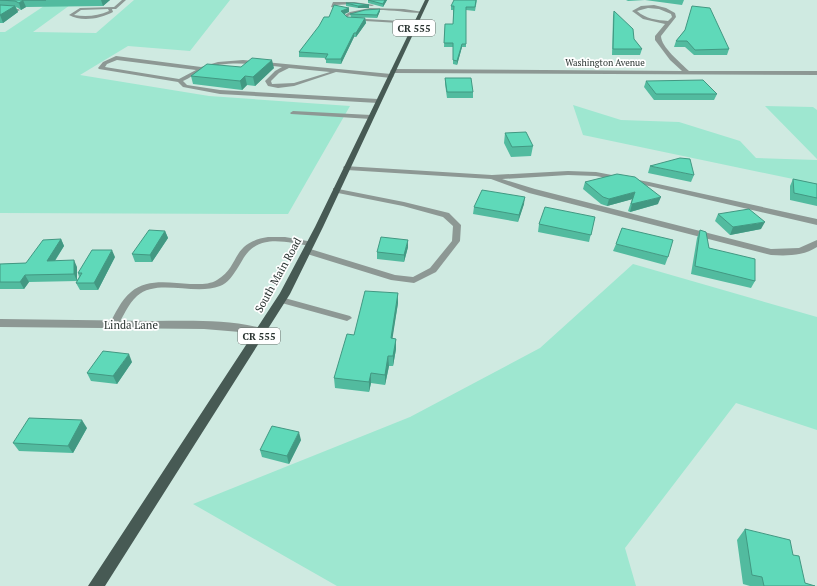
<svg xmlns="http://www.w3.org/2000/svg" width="817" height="586" viewBox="0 0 817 586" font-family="'PT Serif',serif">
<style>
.green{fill:#9ee7d0}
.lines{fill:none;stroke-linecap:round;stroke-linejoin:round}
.service{fill:#8d9894;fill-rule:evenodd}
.minor{fill:#8d9894;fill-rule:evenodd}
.primary{fill:#475a54;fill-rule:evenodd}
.wall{fill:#52bb9f}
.shaded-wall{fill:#429882}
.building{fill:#5fd9b9;stroke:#429882}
.labels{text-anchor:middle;stroke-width:3.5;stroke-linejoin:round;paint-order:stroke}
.far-street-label{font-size:9px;fill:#28322f;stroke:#fff}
.shield{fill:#fff;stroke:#68706d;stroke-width:1}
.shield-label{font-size:10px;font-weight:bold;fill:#28322f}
.street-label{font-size:11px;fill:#28322f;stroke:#fff}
</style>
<rect width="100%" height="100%" fill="#cfeae1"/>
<path class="green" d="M53 0H77L33 32 96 33 134 0H230L190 51 128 46 80 75 209 96 350 106 288 214 0 213V32H5Z
M573 105 621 120 679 122 740 141 756 158 817 160V184L583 135Z
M765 106 813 107 817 110V159Z
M633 264 817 317V430L736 403 625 548 636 586H337L193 504 410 417 540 348Z"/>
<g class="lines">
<path class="service" d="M122 0H126L116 9H112L113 12C100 19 81 22 69 15L80 8 114 7ZM108 9 109 11C98 16 86 17 74 15L81 10Z
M333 2H354L374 5 372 6 354 4 335 5 347 8 346 10 331 7Z
M0 8 18 9 20 10 18 11 0 10Z
M370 8 404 9 423 12 421 13C398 12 369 5 348 16L349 18 418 22 416 24 348 20 343 16 350 12Z
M116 56 201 67 218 62 243 60 391 74 394 76 391 78 336 72 294 86 278 88 268 86 265 81 275 71 282 67C257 65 227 59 202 70 196 73 190 78 183 81L187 85 220 90 378 99 381 101 378 103 220 94 183 87 178 82 99 69 98 68 103 62ZM117 60 196 70 179 79 105 67 107 64ZM289 68 330 72 294 83 272 84 271 81 279 73Z
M293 111 371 115 374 117 371 119 291 114 290 113Z
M333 188 404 202 449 213 461 225 460 241 436 272 414 283 391 280 304 253 303 251 307 248 395 275 413 277 430 268 452 241 453 226 443 217 403 206 333 192Z
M268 237H285L313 242 314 244 310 246C290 243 265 235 249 251 244 256 241 263 237 269 233 275 228 283 220 286 195 296 157 278 137 296 128 304 123 317 117 327H111L109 325C115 314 121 300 131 292 147 278 171 283 190 284 198 284 209 285 217 280 241 266 230 243 268 237Z
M281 297 350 316 352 318 347 321 278 302 276 300Z"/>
<path class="minor" d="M654 5 666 8 675 13 676 17 661 36C661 47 681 63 689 71H817V75L393 73 390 71 393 69 682 71 670 60 655 40V36L665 24 643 19 632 11 641 6ZM648 8 659 9 671 14 672 17 668 21C657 20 646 19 637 11Z
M344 166 492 175 568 171 596 172 649 182 817 219V225L649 186 596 176 568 175 502 179 535 189 771 249 799 248 817 240V247C803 256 787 256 771 255L529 193 491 179 347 170 343 168Z
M0 319C51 320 102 320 153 321 189 321 229 319 265 329L266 332 265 335 261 336 240 332 204 329 0 327Z"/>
<path class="primary" d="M425 0H429L323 227 290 294 105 586H88L280 293 315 227Z"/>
</g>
<path class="wall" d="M0 0H110L103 6 26 7 21 10 18 8 16 7 18 12 3 23H0Z
M368 0H387L383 7 368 3Z
M477 0 475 11 466 10V47H462L457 65 453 64V47H444L445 24H453V10H451V6Z
M626 0H684L682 5 645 0 628 1Z
M346 3 369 5V8H358L346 6Z
M380 11 377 18 351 17 350 14Z
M614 11 634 39 642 49 640 55H612L613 16Z
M349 12 344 14 347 17 365 18 366 23 356 37H354L341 64 326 63V58L299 57V52L329 17Z
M685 30 729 49 727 55H694L685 47H674L676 41Z
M241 67 274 68 255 86 247 85 242 90 193 84 191 76Z
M445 78 473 92V98H447L445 84Z
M646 81 717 94 714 100H654L644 87Z
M505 133 533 146 531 156 511 157 504 143Z
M650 166 694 175 691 182 648 173Z
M793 179 817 184V206L790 200V186Z
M585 182 658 204 630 212 628 211 632 199 607 206 601 204 583 189Z
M524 204 518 222 473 214 474 207Z
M718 214 761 229 730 235 715 221Z
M595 217 589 242 538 232 539 224Z
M700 230 709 248 755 281 751 288 691 274 697 238Z
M165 231 168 238 152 262H135L132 254Z
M61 239 64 246 55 261 77 267V280L79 277 78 273 115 257 98 290H80L76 283 77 281 29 282 24 289H0V264L26 263Z
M616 244 668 257 665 265 613 251Z
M408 247 404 262 377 259V252Z
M398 293V303L392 338 396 339V349L393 366H389L385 385 371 383 369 392 335 388 334 378 354 335Z
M132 362 117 384 91 381 87 373Z
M87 428 73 453 19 451 13 443Z
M301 440 289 464 262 457 260 450Z
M745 529 793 555 805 583 815 586H750L743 584 737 540Z"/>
<path class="shaded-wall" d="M23 0 26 7 21 10 19 3Z
M101 0H110L103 6Z
M385 0H387L383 7V4Z
M369 5V8H358V6Z
M15 6 18 12 3 23 0 15Z
M349 8V12L342 15 341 11Z
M380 9V11L377 18V15Z
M365 18 366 23 356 37V33Z
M354 33V37L341 64V59Z
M462 44V47L457 65V61Z
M272 60 274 68 255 86 253 77Z
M245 76 247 85 242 90 240 81Z
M635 192 633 199 607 206 609 199Z
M525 197 524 204 518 222 519 215Z
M661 197 658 204 630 212 632 204Z
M765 222 761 229 730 235 733 227Z
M165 231 168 238 152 262 150 255Z
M61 239 64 246 50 268 47 261Z
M408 240V247L404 262V255Z
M112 250 115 257 98 290 94 283Z
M74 260 77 267V281L74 274Z
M25 275 29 282 24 289 20 282Z
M398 293V303L391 348V338Z
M396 339V349L393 366V356Z
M129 354 132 362 117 384 113 376Z
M388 356 389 366 385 385V375Z
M371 373V383L369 392V382Z
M82 420 87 428 73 453 68 446Z
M299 432 301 440 289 464 287 456Z"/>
<path class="building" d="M0 0H46H23L19 3 15 1Z
M368 0H385L383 4Z
M454 0H476L475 7H466V44H462L457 61 453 60V43H444L445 24H453L454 6H451Z
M346 3H354L369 5 358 6Z
M0 5 15 6 0 15Z
M334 5 349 8 341 11 347 17 365 18 356 33H354L341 59H325L328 54 299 52 319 26 324 17H329Z
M692 6 710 8 729 49 695 50 687 41H676L685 30Z
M380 9 377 15 350 14 365 10Z
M614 11 633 29 634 39 642 49H613Z
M252 58 272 60 253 77 245 76 240 81 191 76 207 64 241 67Z
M445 78H471L473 92H447Z
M703 80 717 94H656L646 81Z
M526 132 533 146 512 147 505 133Z
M680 158 690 159 694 175 650 166Z
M617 174 635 177 661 197 632 204H631L635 192 609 199 603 197 585 182Z
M793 179 817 184V198L794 193Z
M482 190 525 197 519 215 474 207Z
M545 207 595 217 591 235 539 224Z
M749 209 765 222 733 227 718 214Z
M622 228 673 240 668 257 616 244Z
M149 230 165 231 150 255 132 254Z
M700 230 706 232 709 248 755 259V281L695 266Z
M381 237 408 240 404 255 377 252Z
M61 239 47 261 74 260V274L25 275 20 282H0V264L26 263 43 240Z
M92 250H112L94 283H76L82 273H78Z
M365 291 398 293 391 338 396 339 393 356H388L385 375 371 373 369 382 334 378 347 334 354 335Z
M103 351 129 354 113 376 87 373Z
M29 418 82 420 68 446 13 443Z
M272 426 299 432 287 456 260 450Z
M745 529 790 540 793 555 799 556 805 583 815 586H764L762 577 752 575Z"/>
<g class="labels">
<g class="far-street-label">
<text x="605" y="66">Washington Avenue</text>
</g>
<g class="shield">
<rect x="393" y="20" width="42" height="16" rx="3"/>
<rect x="238" y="328" width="42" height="16" rx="3"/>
</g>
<g class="shield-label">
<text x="414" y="32">CR 555</text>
<text x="259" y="340">CR 555</text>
</g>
<g class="street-label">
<text transform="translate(278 275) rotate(-61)" y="4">South Main Road</text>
<text x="131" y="329">Linda Lane</text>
</g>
</g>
</svg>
